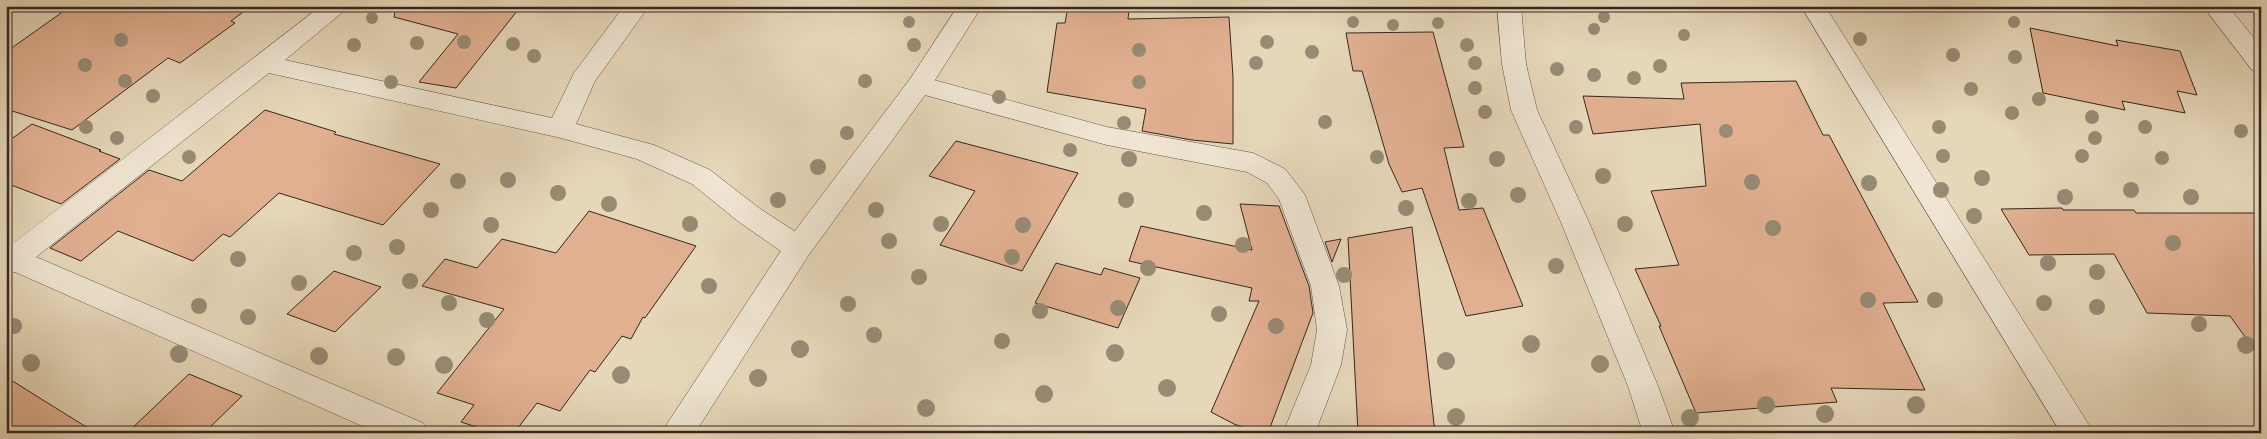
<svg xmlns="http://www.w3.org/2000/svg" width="2267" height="439" viewBox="0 0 2267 439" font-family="Cardo,serif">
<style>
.building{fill:#e1b091;stroke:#352721}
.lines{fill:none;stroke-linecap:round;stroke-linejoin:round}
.minor-casing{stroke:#615347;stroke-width:1}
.tertiary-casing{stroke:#615347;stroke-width:1}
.minor{fill:#efe5d2;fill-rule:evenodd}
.tertiary{fill:#efe5d2;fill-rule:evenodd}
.tree{fill:#978b74}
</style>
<rect width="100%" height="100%" fill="#e6d7b9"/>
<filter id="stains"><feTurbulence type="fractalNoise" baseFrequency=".004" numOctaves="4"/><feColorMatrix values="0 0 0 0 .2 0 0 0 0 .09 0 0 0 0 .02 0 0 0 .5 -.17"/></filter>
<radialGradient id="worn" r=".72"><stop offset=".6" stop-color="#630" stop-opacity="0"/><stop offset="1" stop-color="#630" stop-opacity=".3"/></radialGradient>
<path class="building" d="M71 6H251L231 21 235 23 180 63 168 58 72 130 6 109V52Z
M396 6H521L456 88 419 82 458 34 394 17Z
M1068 7 1129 10 1128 19 1229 17 1233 77V144L1192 140 1142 131 1146 109 1047 92 1057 23H1065Z
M2030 28 2118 46 2116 40 2180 51 2197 95 2177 91 2185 113 2122 101 2125 110 2043 93Z
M1433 32 1464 147 1444 148 1459 210 1483 208 1523 306 1466 316 1422 188 1402 192 1389 164 1362 71H1353L1346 33Z
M1796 81 1823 135H1829L1918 302 1883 303 1925 390 1831 388 1837 402 1696 413 1659 326H1661L1635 269 1679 265 1651 191 1706 186 1700 124 1593 134 1583 96 1684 99 1681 83Z
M265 110 336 132 334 134 440 164 383 225 279 193 230 237 223 234 193 261 118 231 81 261 50 248 149 170 182 181Z
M32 124 101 150 99 151 120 159 61 204 6 183V143Z
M956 141 1078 173 1022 271 940 245 975 191 929 176Z
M1240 204 1279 206 1309 286 1313 313 1268 433H1258L1234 424 1211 412 1259 301H1249L1252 288 1129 261 1141 226 1252 250Z
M2062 208 2063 210H2134L2136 213H2261V359L2230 316 2147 313 2114 254 2029 255 2001 209Z
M589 211 696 246 645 318 643 317 631 339 622 336 595 372 590 370 560 411 537 403 514 433H495L461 422 474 405 437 393 504 309 422 286 445 259 477 268 502 239 556 253Z
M1412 227 1435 433H1358L1348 238Z
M1341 239 1332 262 1325 242Z
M1056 263 1101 275 1104 268 1140 278 1118 328 1035 303Z
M334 271 381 287 335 332 287 314Z
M189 374 242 396 204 433H127Z
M6 377 96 433H6Z"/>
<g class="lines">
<defs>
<path id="minor" d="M321 6H348L344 11 285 60 552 118 574 73 624 6H649L595 81 576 124 654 145 710 170 759 208 808 240 812 248 808 256 798 259 788 256 739 222 692 184 637 159 561 138 269 73 36 257 423 423 428 433H378L15 272 6 275V243L11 245Z
M1497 6H1521L1526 64 1537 110 1588 220 1658 386 1675 433H1643L1628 386 1560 220 1511 110 1502 64Z
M1801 6H1825L2094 433H2061Z
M2203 6H2228L2261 47V72L2252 70Z
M919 76 1107 127 1253 153 1285 169 1305 195 1339 286 1347 330 1341 365 1315 433H1283L1311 365 1317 330 1311 286 1279 199 1267 183 1247 172 1107 145 910 91 907 85 910 79Z"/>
<path id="tertiary" d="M958 6H982L928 91 808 256 695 433H661L788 240 910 79Z"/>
</defs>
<use href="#minor" class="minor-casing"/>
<use href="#tertiary" class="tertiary-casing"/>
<use href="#minor" class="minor"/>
<use href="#tertiary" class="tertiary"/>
</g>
<g class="tree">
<circle cx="1604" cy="17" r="6"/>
<circle cx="372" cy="18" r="6"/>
<circle cx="909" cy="22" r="6"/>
<circle cx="1353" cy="22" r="6"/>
<circle cx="2014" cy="22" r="6"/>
<circle cx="1438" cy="23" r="6"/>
<circle cx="1393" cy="25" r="6"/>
<circle cx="1594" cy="29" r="6"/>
<circle cx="1684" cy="35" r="6"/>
<circle cx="1860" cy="39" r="7"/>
<circle cx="121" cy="40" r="7"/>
<circle cx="464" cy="42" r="7"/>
<circle cx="1267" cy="42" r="7"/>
<circle cx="417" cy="43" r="7"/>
<circle cx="513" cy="44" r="7"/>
<circle cx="354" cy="45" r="7"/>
<circle cx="914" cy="45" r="7"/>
<circle cx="1467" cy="45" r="7"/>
<circle cx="1139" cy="50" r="7"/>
<circle cx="1312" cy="52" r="7"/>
<circle cx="1953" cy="55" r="7"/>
<circle cx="534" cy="56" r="7"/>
<circle cx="2015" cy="57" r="7"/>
<circle cx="1256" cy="63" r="7"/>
<circle cx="1475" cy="63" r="7"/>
<circle cx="85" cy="65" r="7"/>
<circle cx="1660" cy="66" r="7"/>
<circle cx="1557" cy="69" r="7"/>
<circle cx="1594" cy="75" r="7"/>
<circle cx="1634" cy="78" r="7"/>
<circle cx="125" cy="81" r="7"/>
<circle cx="865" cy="81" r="7"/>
<circle cx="391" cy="82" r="7"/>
<circle cx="1139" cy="82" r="7"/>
<circle cx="1475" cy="88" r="7"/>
<circle cx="1971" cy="89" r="7"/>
<circle cx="153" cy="96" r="7"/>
<circle cx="999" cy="97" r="7"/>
<circle cx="2039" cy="99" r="7"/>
<circle cx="1485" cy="112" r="7"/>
<circle cx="2012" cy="113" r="7"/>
<circle cx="2092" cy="117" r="7"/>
<circle cx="1325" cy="122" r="7"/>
<circle cx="1124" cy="123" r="7"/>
<circle cx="86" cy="127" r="7"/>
<circle cx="1576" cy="127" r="7"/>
<circle cx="1939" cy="127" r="7"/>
<circle cx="2145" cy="127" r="7"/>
<circle cx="1726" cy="131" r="7"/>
<circle cx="2241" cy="131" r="7"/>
<circle cx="847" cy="133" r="7"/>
<circle cx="117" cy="138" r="7"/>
<circle cx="2095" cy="138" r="7"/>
<circle cx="1070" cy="150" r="7"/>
<circle cx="1943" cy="156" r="7"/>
<circle cx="2082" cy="156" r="7"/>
<circle cx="189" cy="157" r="7"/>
<circle cx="1377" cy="157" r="7"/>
<circle cx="2162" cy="158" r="7"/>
<circle cx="1129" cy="159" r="8"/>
<circle cx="1497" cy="159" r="8"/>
<circle cx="818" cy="167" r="8"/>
<circle cx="1603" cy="176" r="8"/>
<circle cx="1982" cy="178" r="8"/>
<circle cx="508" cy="180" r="8"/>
<circle cx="458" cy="181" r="8"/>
<circle cx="1752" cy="182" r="8"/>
<circle cx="1869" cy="183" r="8"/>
<circle cx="1941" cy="190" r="8"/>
<circle cx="2131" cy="190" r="8"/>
<circle cx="558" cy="193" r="8"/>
<circle cx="1518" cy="195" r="8"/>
<circle cx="2065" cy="197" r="8"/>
<circle cx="2191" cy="197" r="8"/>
<circle cx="778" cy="200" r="8"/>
<circle cx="1126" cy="200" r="8"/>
<circle cx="1469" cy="201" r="8"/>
<circle cx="609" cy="204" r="8"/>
<circle cx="1406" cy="208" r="8"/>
<circle cx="431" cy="210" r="8"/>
<circle cx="876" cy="210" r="8"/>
<circle cx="1204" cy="213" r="8"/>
<circle cx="1974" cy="216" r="8"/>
<circle cx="690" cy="224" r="8"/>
<circle cx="941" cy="224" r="8"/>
<circle cx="1625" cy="224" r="8"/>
<circle cx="491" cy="225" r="8"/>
<circle cx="1023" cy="225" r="8"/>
<circle cx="1773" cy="228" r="8"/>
<circle cx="889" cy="241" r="8"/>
<circle cx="2173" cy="243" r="8"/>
<circle cx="1243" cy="245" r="8"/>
<circle cx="397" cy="247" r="8"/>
<circle cx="354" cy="253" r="8"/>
<circle cx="1012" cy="257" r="8"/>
<circle cx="238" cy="259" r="8"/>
<circle cx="2048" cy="263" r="8"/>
<circle cx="1556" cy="266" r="8"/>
<circle cx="1148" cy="268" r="8"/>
<circle cx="2097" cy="272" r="8"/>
<circle cx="1344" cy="275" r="8"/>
<circle cx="919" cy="277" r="8"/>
<circle cx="410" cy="281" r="8"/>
<circle cx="299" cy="283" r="8"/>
<circle cx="709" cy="286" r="8"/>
<circle cx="1868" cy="300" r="8"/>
<circle cx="1935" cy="300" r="8"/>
<circle cx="449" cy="303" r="8"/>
<circle cx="2044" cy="303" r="8"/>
<circle cx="848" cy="304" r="8"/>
<circle cx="199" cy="306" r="8"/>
<circle cx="2097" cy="307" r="8"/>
<circle cx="1118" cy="308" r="8"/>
<circle cx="1040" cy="311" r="8"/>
<circle cx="1219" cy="314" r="8"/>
<circle cx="248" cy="317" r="8"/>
<circle cx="487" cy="320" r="8"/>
<circle cx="2199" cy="324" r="8"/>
<circle cx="14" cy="326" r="8"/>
<circle cx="1276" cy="326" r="8"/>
<circle cx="874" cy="335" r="8"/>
<circle cx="1002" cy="341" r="8"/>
<circle cx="1531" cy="344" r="9"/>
<circle cx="2246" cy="345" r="9"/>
<circle cx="800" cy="349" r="9"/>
<circle cx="1115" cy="353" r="9"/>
<circle cx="179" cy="354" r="9"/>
<circle cx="319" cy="356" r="9"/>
<circle cx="396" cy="357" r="9"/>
<circle cx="1446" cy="361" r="9"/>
<circle cx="31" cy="363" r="9"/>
<circle cx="1600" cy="364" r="9"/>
<circle cx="444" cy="365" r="9"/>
<circle cx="621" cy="375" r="9"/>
<circle cx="758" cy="378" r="9"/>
<circle cx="1167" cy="388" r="9"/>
<circle cx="1044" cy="394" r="9"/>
<circle cx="1766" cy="405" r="9"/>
<circle cx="1916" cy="405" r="9"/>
<circle cx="926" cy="408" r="9"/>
<circle cx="1825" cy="414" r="9"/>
<circle cx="1456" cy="417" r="9"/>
<circle cx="1690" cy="418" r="9"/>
</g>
<rect width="2267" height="439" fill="none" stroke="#e6d7b9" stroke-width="25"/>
<rect x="8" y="8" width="2252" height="424" fill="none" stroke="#352721" stroke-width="2.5"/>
<rect x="12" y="12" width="2242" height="414" fill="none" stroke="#352721"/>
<rect width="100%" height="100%" filter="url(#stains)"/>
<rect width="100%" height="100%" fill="url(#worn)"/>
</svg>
